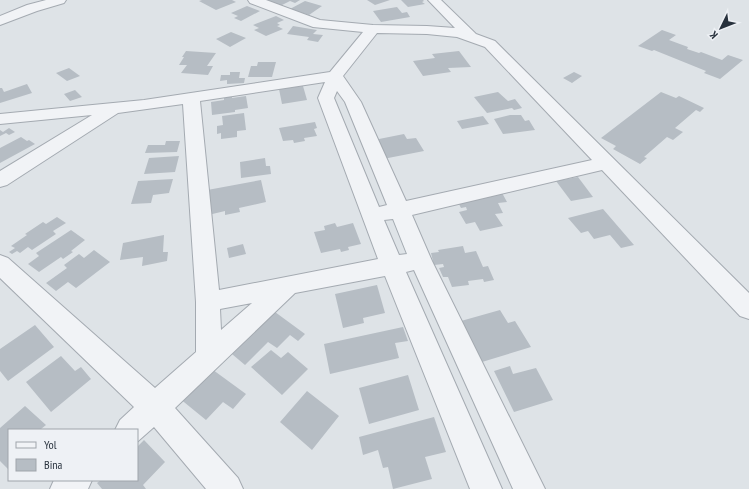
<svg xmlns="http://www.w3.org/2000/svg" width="749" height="489" viewBox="0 0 749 489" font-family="'PT Sans Narrow',sans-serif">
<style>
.building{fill:#b6bdc4}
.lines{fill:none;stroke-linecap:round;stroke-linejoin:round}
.minor-casing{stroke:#a4aab1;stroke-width:2}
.minor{fill:#f1f3f6;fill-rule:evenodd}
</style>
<rect width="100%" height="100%" fill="#dee3e7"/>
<path class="building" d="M202 0H232L236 2 216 10 199 1Z
M269 0H300L295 3 290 1 280 6 266 2Z
M367 0H390L375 5Z
M401 0H423L424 1 422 2 425 4 408 7Z
M305 1 322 6 309 15 290 9Z
M247 6 260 11 241 21 234 18 238 16 231 13Z
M397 7 402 13 407 12 410 17 381 22 373 11Z
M276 16 284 20 277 23 280 25 277 26 283 29 266 36 254 30 259 28 253 25Z
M293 26 317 30 313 34 323 35 318 42 307 40 309 37 287 34Z
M662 30 676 35 669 40 688 47 687 49 699 53 701 52 722 60 728 55 743 60 720 79 704 73 706 71 654 50 652 51 638 46Z
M231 32 246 38 230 47 216 39Z
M186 51 216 53 207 66H213L208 75 181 73 187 65H179L184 57H182Z
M459 51 471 67 448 68 451 72 423 76 413 61 435 58 432 54Z
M258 62H276L272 77H248L251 66H257Z
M69 68 80 76 67 81 56 73Z
M230 72H240L239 78H245L244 83 227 84V80L220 81 221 75H230Z
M574 72 582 76 572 83 563 78Z
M27 84 32 93 0 103V88H2L4 92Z
M303 86 307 100 282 104 279 89Z
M75 90 82 97 70 101 64 94Z
M498 92 508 101 515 99 522 108 514 110 512 108 487 113 474 97Z
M661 92 676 98 679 96 704 108 700 112 696 110 675 128 683 132 673 140 667 137 644 157 647 158 640 164 613 149 616 146 601 138Z
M232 96V98L246 96 248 108 235 110V112L212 115 211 102 224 100V97Z
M244 113 246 130 237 131V137L221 139V133L217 134V126L223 125 222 116Z
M510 115H521L525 121 529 120 535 130 503 134 494 119Z
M483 116 489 124 462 129 457 121Z
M315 122 317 128 314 129 317 136 304 138 305 141 294 143 293 140 283 141 279 128Z
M9 128 15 132 9 135 6 133 0 136V130L3 132Z
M404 134 407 139 416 138 424 151 383 159 374 140Z
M21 137 27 141 29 140 35 144 0 163V148Z
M166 141H180L177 152 145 153 148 145H165Z
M179 156 175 172 144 174 149 158Z
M265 158 266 166H270L271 174 241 178 240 162Z
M578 177 593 197 571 201 556 181Z
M173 179 169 193 153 195 151 203 131 204 138 181Z
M261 180 266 202 239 208 240 212 225 215V211L204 216 202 191Z
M501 191 507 202 498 203 503 213 495 214 503 226 480 231 475 222 466 224 459 212 467 210 466 207 461 208 458 202Z
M603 209 634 245 621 248 610 235 594 239 588 231 581 233 568 218Z
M57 217 66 223 53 231 56 234 32 250 28 247 20 253 17 251 12 254 9 252 15 248 11 246 27 235 25 234 43 222 46 224Z
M335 223 337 227 353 223 361 244 348 247 349 250 341 252 340 249 321 253 314 232 325 230 324 226Z
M71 230 85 240 71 251 73 252 63 259 61 257 39 272 28 264 39 256 36 253Z
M164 235 163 252H168L167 261 142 266 143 257 120 260 123 243Z
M243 244 246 254 229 258 227 248Z
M463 246 465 253 476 251 483 267 488 266 494 280 484 282 483 279 468 281 469 285 452 287 448 277H443L439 268 444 267 443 264 434 265 431 253 439 252 438 250Z
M94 250 110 262 76 288 68 282 56 291 46 283 67 268 64 265 79 254 84 258Z
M377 285 385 313 363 318 364 323 343 328 335 294Z
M500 310 508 323 515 321 531 347 482 362 461 321Z
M275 312 305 334 298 341 290 335 277 348 268 342 245 365 226 349Z
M35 325 54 347 8 381 0 371V349Z
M403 327 408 341 395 343 399 358 330 374 324 344Z
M271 350 281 358 288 352 308 369 282 395 251 367Z
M61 356 75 371 81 367 91 379 51 412 26 382Z
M510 366 513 374 536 368 553 400 514 412 494 371Z
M209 367 246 394 233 409 223 402 206 420 179 398Z
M408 375 419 410 369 424 359 388Z
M307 391 339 416 312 450 280 422Z
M25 406 46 425 41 429 42 430H9V470L0 461V428Z
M434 417 446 452 425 457 432 479 393 489 388 467 383 468 378 450 363 455 359 437Z
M144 440 165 462 143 485 146 489H102L97 483 101 480H137V447Z"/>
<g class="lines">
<defs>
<path id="minor" d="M46 0H66L64 3 37 11 0 25V16L27 5Z
M248 0H266L320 20 373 25 427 26 455 28 428 0H441L476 34 495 41 749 293V319L740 316 602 170 412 215 432 261 545 489H513L414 270 406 272 502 489H470L385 276 295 293 175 408 238 478 243 489H206L154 427 137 442V430H115L120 420 134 407 0 278V255L8 258 155 388 196 352V302L183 104 118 113 7 185 0 187V171L92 115 0 124V114L144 100 330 72 363 32 313 27 250 3ZM377 33 427 34 457 37 485 47 592 160 406 201 361 102 343 76ZM325 82 318 98 378 259 219 290 200 101ZM337 91 345 102 387 205 379 207 334 98ZM393 219 407 254 399 255 384 220ZM252 303 221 330 220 309Z
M54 480H92L88 489H50Z"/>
</defs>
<use href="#minor" class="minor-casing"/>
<use href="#minor" class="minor"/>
</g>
<rect x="8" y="429" width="130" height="52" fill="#eef1f5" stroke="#9fa5ab"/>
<rect x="16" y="442" width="20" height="6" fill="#f1f3f6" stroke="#9fa5ab"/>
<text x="44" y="449" font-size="12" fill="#28323d">Yol</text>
<rect x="16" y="459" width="20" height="12" fill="#b6bdc4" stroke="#9fa5ab"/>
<text x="44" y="469" font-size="12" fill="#28323d">Bina</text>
<g transform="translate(721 28) rotate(227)" stroke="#eef1f5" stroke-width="3" paint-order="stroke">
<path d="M0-3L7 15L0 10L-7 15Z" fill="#28323d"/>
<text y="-6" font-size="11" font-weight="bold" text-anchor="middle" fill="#28323d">K</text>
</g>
</svg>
